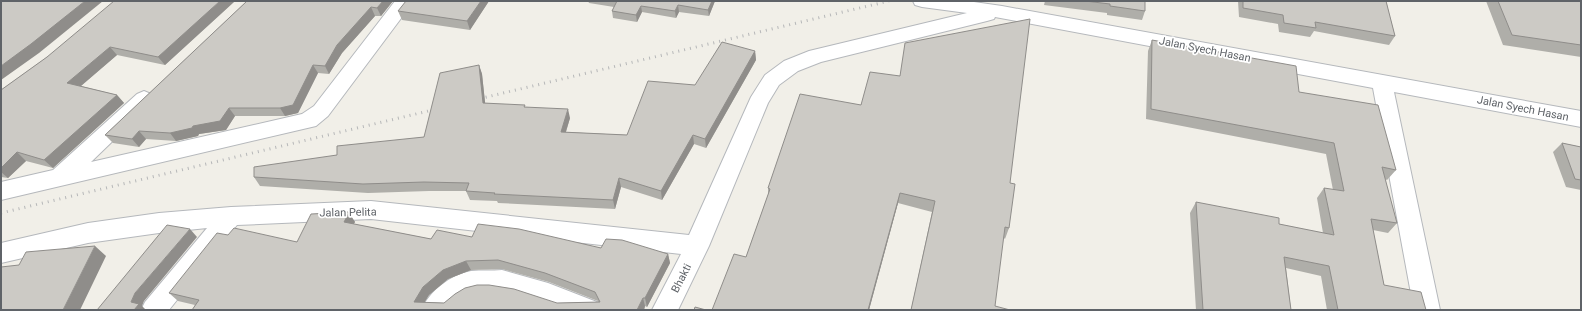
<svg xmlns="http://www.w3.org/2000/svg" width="1582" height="311" viewBox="0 0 1582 311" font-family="Roboto,sans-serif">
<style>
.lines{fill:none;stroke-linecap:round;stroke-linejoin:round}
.minor-casing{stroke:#b5b8bc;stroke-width:2}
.minor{fill:#fff;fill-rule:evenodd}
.rail{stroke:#b6b7b8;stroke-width:3;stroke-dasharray:1 5;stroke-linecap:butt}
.wall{fill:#afaea9;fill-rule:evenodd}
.shaded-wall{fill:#8f8d8a}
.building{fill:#cccac5;stroke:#8f8d8a;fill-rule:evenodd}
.labels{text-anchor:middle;stroke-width:3.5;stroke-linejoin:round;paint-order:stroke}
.street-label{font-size:11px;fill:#5f6368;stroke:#fff}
</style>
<rect width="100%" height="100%" fill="#f1efe8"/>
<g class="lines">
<defs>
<path id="minor" d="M395 1H414L328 116 316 126 1 200V182L53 170 137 94 144 91 151 94 154 99 151 104 91 162 302 114 314 106Z
M913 1H967L1002 6 1581 111V127L1394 92 1440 310H1414L1373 88 995 17 994 19 987 21 821 62 798 71 779 85 768 103 709 246 678 310H652L681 254 371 219 237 225 169 310H141L145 302 207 228 159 233 88 243 1 263V243L88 223 159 213 231 207 371 201 689 235 751 97 765 75 784 61 809 51 967 13 922 7 915 5Z
M502 270 548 283 597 302 601 310C588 310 573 311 560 310 555 309 549 305 543 303 512 294 473 280 449 310H421C430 291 450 275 471 271 481 270 492 271 502 270Z"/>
</defs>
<use href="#minor" class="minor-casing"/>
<use href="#minor" class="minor"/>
<path class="rail" d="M474 100 889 1
M1 213 441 108"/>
</g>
<path class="wall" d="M235 1 165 65 117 55 81 86 117 95 124 103 53 168 26 161 8 178 1 177V90L47 57Z
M247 1H393L381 16H375L342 53 329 74 318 73 298 113 285 116H235L226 130 199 134 198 136 176 141 146 139 139 147 113 143 105 135Z
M489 1 470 30 402 20 398 11Z
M588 1H715L709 16 679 12 676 18 642 12 637 22 613 18 612 11 614 7 589 3Z
M1045 1H1145V11L1142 20 1107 15V13L1044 5Z
M1238 1H1386L1395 36 1389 45 1314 31 1310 37 1279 32 1278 24 1239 17Z
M1486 1H1581V57L1503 45Z
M1152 40 1299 92 1396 170 1387 180 1385 179 1397 223 1388 233 1373 230 1384 285 1426 310H1327L1321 276 1286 268 1291 310H1196L1190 213 1196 202 1279 224 1323 233 1317 198 1324 188 1333 190 1326 154 1146 119 1148 51Z
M755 51 756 60 706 148 694 144 662 200 621 187 615 209 498 203 497 201 470 200 466 191H429L368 193 260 186 254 177 337 155 424 137 479 65 482 74 485 103 526 107 570 118 566 132 627 135 695 85Z
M900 76 1010 183 1009 228 1005 239 1004 238 911 310 932 212 898 203 869 310H712L746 257 768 195V188L861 105Z
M1562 143 1581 147V190L1566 187 1553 152Z
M349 213 355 222 353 224 431 239 472 237 601 248 668 254 670 263 647 307 645 306 644 310H192L195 305 178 301 169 293 228 235 297 242ZM502 269 549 282 598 301V302L557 303H444L424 302 429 295 448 279 471 270Z"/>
<path class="shaded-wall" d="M85 1H103L39 53 1 80V66Z
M220 1H235L165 65 158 57Z
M383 1H393L381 16 377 8Z
M481 1H489L470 30 467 21Z
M712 1H715L709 16 708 10Z
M678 5 679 12 676 18 675 11Z
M641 6 642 12 637 22 636 15Z
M371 7 375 16 342 53 329 74 325 66 337 45Z
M110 47 117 55 75 91 67 83Z
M755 51 756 60 706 148 705 139Z
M313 65 318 73 298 113 285 116 280 108Z
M479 65 482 74 486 111 483 103Z
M117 95 124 103 53 168 44 160Z
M229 108 235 116 226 130 199 134 198 136 176 141 170 133 193 126Z
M568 109 570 118 563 141 561 132Z
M139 131 146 139 139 147 132 139Z
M693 135 694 144 662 200 661 191Z
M17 152 26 161 8 178 1 172V168Z
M619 178 621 187 615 209 613 200Z
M900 193 898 203 869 310H868Z
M349 213 355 222 350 231 344 222Z
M190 229 197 237 144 301 142 306 146 310H134L131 302 135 293Z
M95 246 106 256 80 310H63Z
M668 254 670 263 647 307 645 298Z
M466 261 471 270 448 279 429 295 420 310 414 302 423 287 443 270Z
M643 298 645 306 644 310H637Z"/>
<path class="building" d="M1 1H85L31 44 1 66Z
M114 1H220L158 57 110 47 67 83 117 95 44 160 17 152 1 168V90L47 57Z
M247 1H383L377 8 371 7 337 45 325 66 313 65 293 105 280 108H229L220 121 193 126 192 128 170 133 139 131 132 139 105 135Z
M406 1H481L467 21 398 11Z
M615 1H712L708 10 678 5 675 11 641 6 636 15 612 11 617 1Z
M1085 1H1145V11L1110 6V4Z
M1243 1H1386L1395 36 1315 22 1316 28 1284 23 1283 15 1243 8Z
M1498 1H1581V45L1512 35Z
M1030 19 1010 183 1015 184 1009 228 1005 227 995 306 1010 310H911L935 201 900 193 868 310H712L734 254 746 257 770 189 768 188 800 94 861 105 870 72 900 76 905 43Z
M1152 40 1296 66 1299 92 1378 105 1396 170 1382 167 1397 223 1371 219 1384 285 1421 292 1426 310H1338L1329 266 1284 257 1291 310H1203L1196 202 1279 218V224L1334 235 1324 188 1344 191 1334 143 1151 109Z
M722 42 755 51 705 139 693 135 661 191 619 178 613 200 494 194 495 193 466 191 469 183 424 182 363 184 254 177V167L337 155V146L424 137 440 73 479 65 483 103 525 105 524 107 568 109 561 132 627 135 648 81 695 85Z
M1562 143 1581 147V180L1575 179Z
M348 212 349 213 344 222 431 239 437 230 472 237 478 224 519 229 601 248 606 239 622 240 668 254 645 298H643L637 310H192L199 300 169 293 217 233 228 235 234 228 297 242 311 214ZM498 260 545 273 595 292 600 302 557 303 514 289 489 285H477L465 288 455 294 444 303 414 302 423 287 443 270 466 261Z
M167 225 190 229 135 293 131 302 139 304 134 310H97Z
M95 246 63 310H1V267L19 265 26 252Z
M695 307 706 310H694Z"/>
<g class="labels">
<g class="street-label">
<text transform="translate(1205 49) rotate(11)" y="4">Jalan Syech Hasan</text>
<text transform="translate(1523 108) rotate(11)" y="4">Jalan Syech Hasan</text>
<text transform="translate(348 212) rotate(-1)" y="4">Jalan Pelita</text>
<text transform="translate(681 278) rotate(-63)" y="4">Bhakti</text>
</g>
</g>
<rect width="1582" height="311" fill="none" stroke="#5f6368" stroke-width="4"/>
</svg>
